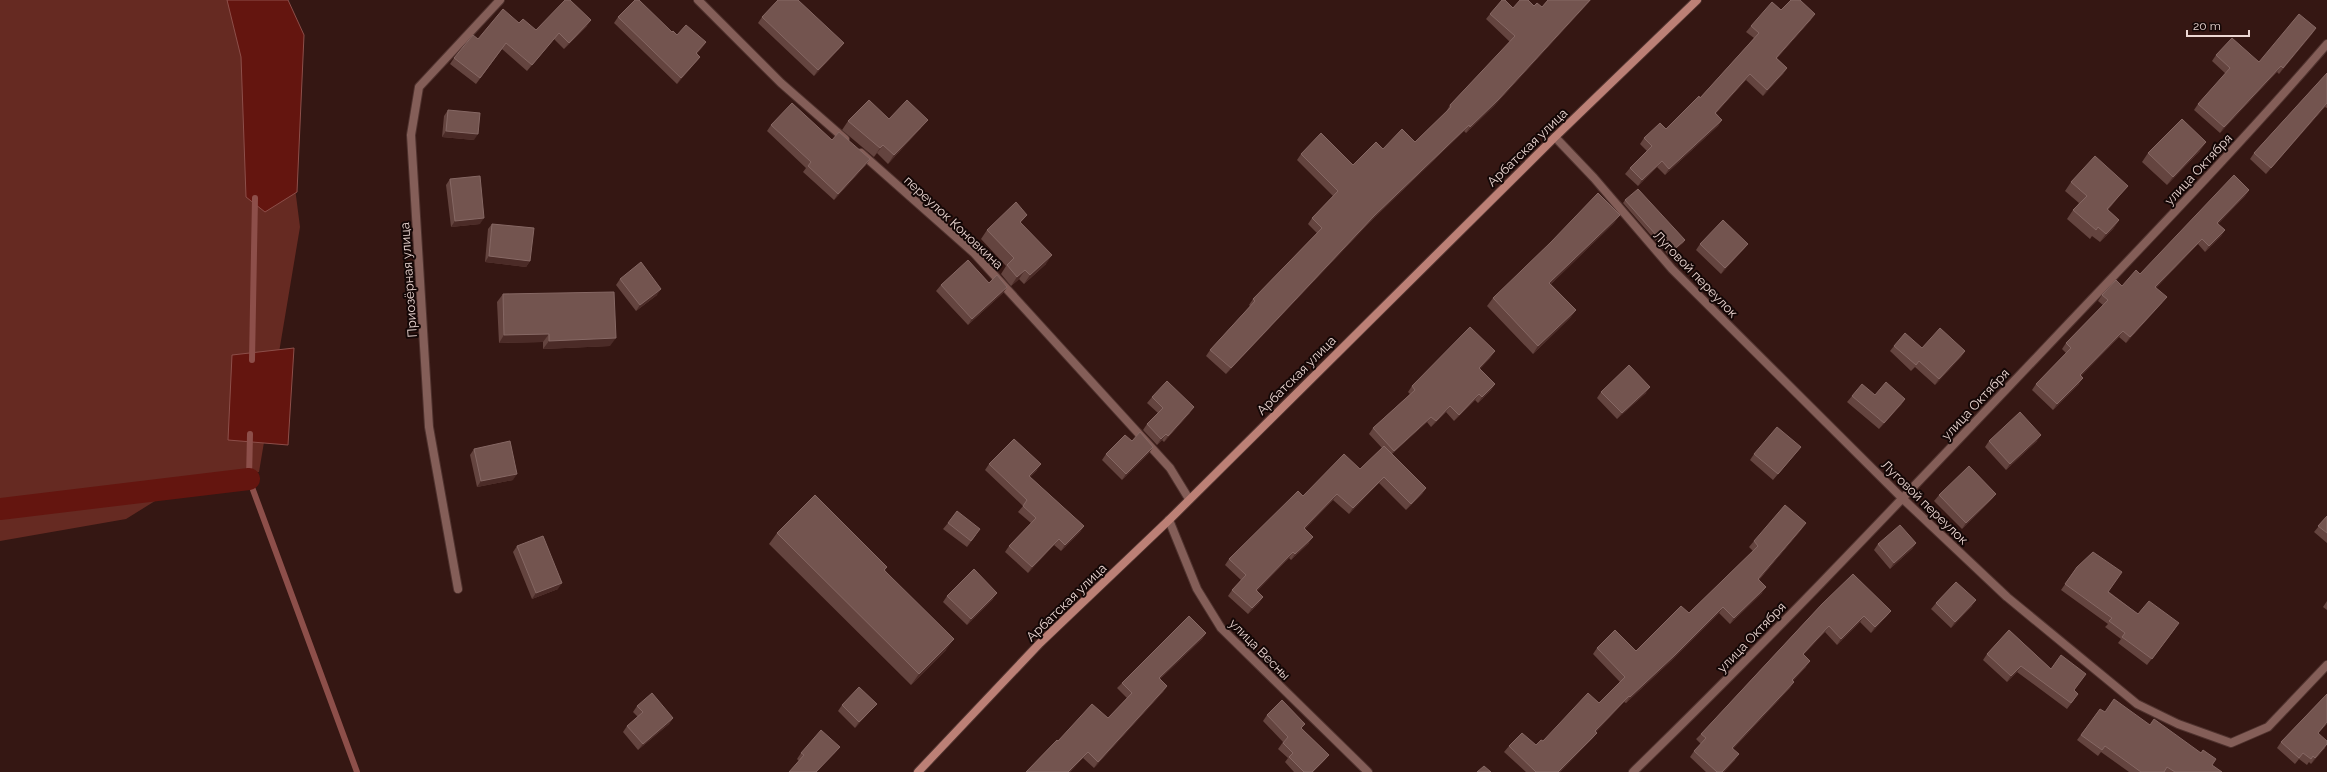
<svg xmlns="http://www.w3.org/2000/svg" width="2327" height="772" viewBox="0 0 2327 772" font-family="Raleway,sans-serif">
<style>
.green{fill:#662a22}
.water{fill:#64150f;stroke:#8d4f4a}
.lines{fill:none;stroke-linecap:round;stroke-linejoin:round}
.stream{stroke:#8d4f4a;stroke-width:6}
.canal{stroke:#64150f;stroke-width:22}
.street-casing{stroke:#4f322e;stroke-width:10}
.secondary-casing{stroke:#4f322e;stroke-width:10}
.street{stroke:#845e58;stroke-width:8}
.secondary{stroke:#bc8076;stroke-width:8}
.wall{fill:#64443f}
.shaded-wall{fill:#4b2b27}
.building{fill:#73544f;stroke:#866864}
.labels{text-anchor:middle;stroke-width:4;stroke-linejoin:round;paint-order:stroke}
.street-label{font-size:13px;fill:#ecd7d3;stroke:#140706}
</style>
<rect width="100%" height="100%" fill="#351713"/>
<path class="green" d="M0 0H271L300 227 259 472 148 489 155 501 126 519 0 541Z"/>
<path class="water" d="M227 0H288L304 35 297 192 265 212 246 197 241 57Z
M294 348 288 445 228 440 232 355Z"/>
<g class="lines">
<path class="stream" d="M252 360 255 198
M250 434 249 479 357 772"/>
<path class="canal" d="M0 509 249 479"/>
<defs>
<path id="street" d="M698 0 781 83 845 139
M1555 137 1594 178 1672 269 1902 498 2007 597 2137 704 2178 724 2231 743 2268 727 2327 665
M861 153 974 253 1170 468 1189 499
M1169 520 1197 589 1221 628 1368 772
M458 589 429 427 411 135 419 87 500 0
M1633 772C1771 638 1903 498 2035 359 2133 255 2233 153 2327 44"/>
<path id="secondary" d="M918 772 1040 643 1169 520 1555 137 1697 0"/>
</defs>
<use href="#street" class="street-casing"/>
<use href="#secondary" class="secondary-casing"/>
<use href="#street" class="street"/>
<use href="#secondary" class="secondary"/>
</g>
<path class="wall" d="M1548 0H1591L1494 106 1466 133 1464 131 1370 222 1226 374 1206 356 1210 350 1250 306 1249 305 1253 299 1317 233 1308 224 1312 218 1333 196 1297 160 1301 154 1353 165 1383 149 1415 142 1446 112 1450 105 1510 42 1486 19 1490 14 1513 8 1534 6 1542 7Z
M1781 10 1811 20 1777 58 1787 68 1783 74 1763 96 1746 80 1716 113 1722 120 1718 126 1665 175 1657 167 1638 186 1625 174 1630 168 1647 151 1640 144 1644 138 1666 129 1700 98 1754 38 1746 32 1751 26Z
M618 17 672 32 677 35 706 42 697 54 700 57 696 62 677 84 614 23Z
M762 17 844 43 839 49 814 76 758 23Z
M519 23 536 30 587 26 564 49 554 39 527 71 502 49 476 84 450 64 454 58 478 39Z
M2316 28 2312 34 2279 74 2277 72 2220 133 2194 110 2198 104 2226 74 2212 61 2216 55 2259 62Z
M2327 73V108L2325 107 2266 174 2250 159 2254 153Z
M448 110 474 140 442 137 444 116Z
M889 119 921 128 888 164 877 153 874 157 842 130 848 121Z
M771 125 832 140 866 165 834 200 803 172 806 168 767 131Z
M2200 151 2167 185 2142 162 2148 153Z
M450 179 480 224 451 227 446 185Z
M2071 182 2128 186 2121 194 2108 210 2119 220 2113 229 2100 242 2092 236 2090 239 2067 219 2073 210 2079 203 2065 191Z
M2249 190 2245 196 2218 224 2225 230 2221 236 2205 252 2198 244 2156 288 2162 303 2126 343 2119 337 2081 376 2079 384 2053 410 2032 390 2036 384 2066 353 2062 349 2066 343 2103 305 2098 301 2102 295 2122 286 2140 274Z
M1625 200 1685 240 1683 243 1668 255 1623 203Z
M1615 222 1551 284 1576 310 1570 318 1533 354 1487 306 1493 298Z
M1021 223 1046 264 1024 284 1019 279 1011 286 1001 274 1006 266 981 239 987 230Z
M492 224 530 261 526 267 485 262 488 229Z
M1700 244H1748L1743 250 1721 274 1696 250Z
M620 279 657 295 636 311 616 285Z
M989 283 1007 287 1003 293 968 325 936 291 941 285Z
M503 294 610 346 543 349V342L499 343 497 302Z
M1894 346 1922 348 1965 351 1961 357 1935 385 1915 367 1911 371 1890 351Z
M1491 357 1480 369 1495 384 1491 390 1478 403 1475 400 1454 421 1446 412 1431 427 1427 422 1392 454 1426 488 1422 494 1406 510 1379 483 1349 514 1333 500 1305 529 1309 543 1291 560 1289 558 1257 591 1263 597 1259 603 1248 614 1228 596 1232 590 1241 580 1225 565 1229 559 1303 496 1360 469 1382 448 1369 434 1373 428 1410 394 1408 392 1412 386Z
M1601 392 1646 393 1617 419 1597 398Z
M1875 395 1905 399 1901 405 1879 429 1847 402 1852 396Z
M1152 397 1190 413 1164 442 1162 440 1157 445 1143 430 1147 424 1158 413 1147 403Z
M1132 441 1153 447 1149 453 1122 480 1102 460 1106 454Z
M1989 441H2037L2006 470 1985 447Z
M1801 447 1796 453 1773 480 1750 460 1754 454Z
M474 449 513 480 477 487 470 455Z
M989 464 1037 470 1030 477 1084 526 1080 532 1061 551 1054 545 1028 573 1005 552 1009 546 1031 523 1018 512 1023 506 985 470Z
M1996 494 1992 499 1962 529 1934 501 1939 495Z
M2327 516V543L2314 532Z
M948 523 976 535 967 547 943 529Z
M1802 529 1759 580 1762 593 1730 624 1719 613 1671 661 1626 703 1624 702 1596 732 1597 733 1592 739 1560 772H1526L1504 752 1509 746 1536 745 1599 703 1620 682 1593 654 1597 648 1636 651 1689 613 1753 551 1749 547 1754 541Z
M777 533 887 567 885 570 946 650 911 685 769 544Z
M1916 543 1912 549 1890 569 1874 550 1878 544Z
M517 546 558 589 532 599 513 552Z
M2077 567 2138 614 2175 629 2147 665 2118 643 2121 639 2105 627 2108 624 2061 590Z
M947 596 993 599 967 625 943 602Z
M2327 601V610L2323 607Z
M1936 603 1972 606 1951 628 1931 609Z
M1822 604 1891 611 1886 617 1871 633 1860 622 1837 645 1825 632 1803 655 1806 667 1793 681 1790 688 1733 749 1735 760 1724 772H1706L1690 757 1694 751 1701 744 1696 739 1701 734Z
M2009 630 2074 690V700L2067 709 2017 672 2007 682 1983 660 1987 654Z
M1206 633 1202 639 1160 679 1167 686 1163 692 1094 768 1083 758 1070 772H1026L1057 740 1058 741 1108 718 1127 698 1117 688 1122 683Z
M2327 694V724L2318 733 2325 748 2311 764 2309 762 2307 765 2299 759 2295 764 2277 748 2281 742Z
M842 705 872 709 855 728 838 711Z
M637 706 673 718 669 724 638 750 623 732 627 726 638 717 633 712Z
M2100 709 2105 712 2150 725 2222 772H2129L2101 752 2098 756 2077 740Z
M1267 715 1302 729 1329 755 1324 761 1313 772H1294L1285 762 1288 758 1278 749 1283 742 1263 721Z
M801 753H835L799 761 797 759Z"/>
<path class="shaded-wall" d="M1590 0H1591L1494 106 1466 133 1470 127Z
M1815 14 1811 20 1772 64 1776 58Z
M591 20 587 26 564 49 569 43Z
M2316 28 2312 34 2279 74 2283 68Z
M706 42 702 48 692 59 696 53Z
M844 43 839 49 814 76 818 70Z
M700 57 696 62 677 84 681 78Z
M2281 66 2277 72 2220 133 2224 127Z
M1787 68 1783 74 1763 96 1767 90Z
M1750 74 1746 80 1711 119 1715 113Z
M2327 103 2325 107 2266 174 2271 168Z
M928 120 921 128 888 164 894 155Z
M1722 120 1718 126 1665 175 1669 169Z
M1469 125 1464 131 1370 222 1226 374 1231 368 1374 216Z
M446 131 478 134 474 140 442 137Z
M2206 142 2200 151 2167 185 2173 177Z
M883 145 874 157 880 148Z
M870 159 866 165 834 200 838 194Z
M1662 161 1657 167 1638 186 1642 180Z
M2249 190 2245 196 2213 229 2217 223Z
M1027 215 1021 223 1020 222Z
M1620 215 1615 222 1544 291 1549 283Z
M484 218 480 224 451 227 455 221Z
M2119 220 2113 229 2100 242 2106 234Z
M2225 230 2221 236 2205 252 2209 246Z
M2202 239 2198 244 2151 293 2155 287Z
M1685 240 1683 243 1668 255 1671 252Z
M1748 244 1743 250 1721 274 1725 268Z
M1052 255 1046 264 1024 284 1030 275Z
M489 256 530 261 526 267 485 262Z
M1025 270 1019 279 1011 286 1017 277Z
M1007 287 1003 293 968 325 972 319Z
M661 289 657 295 636 311 640 305Z
M2167 297 2162 303 2126 343 2130 337Z
M1576 310 1570 318 1533 354 1538 346Z
M2123 331 2119 337 2076 381 2080 375Z
M549 334 543 342 499 343 504 335Z
M616 338 610 346 543 349 549 341Z
M1495 351 1491 357 1475 374 1479 368Z
M1965 351 1961 357 1935 385 1939 379Z
M2083 378 2079 384 2053 410 2057 404Z
M1495 384 1491 390 1478 403 1482 397Z
M1650 387 1646 393 1617 419 1622 413Z
M1479 394 1475 400 1454 421 1459 415Z
M1905 399 1901 405 1879 429 1884 423Z
M1450 406 1446 412 1431 427 1436 421Z
M1194 407 1190 413 1164 442 1168 436Z
M1431 417 1427 422 1389 456 1394 451Z
M1166 434 1162 440 1157 445 1161 439Z
M2041 435 2037 441 2006 470 2010 464Z
M1153 447 1149 453 1122 480 1126 474Z
M1041 464 1037 470 1025 482 1029 476Z
M517 474 513 480 477 487 481 481Z
M1384 477 1379 483 1349 514 1353 508Z
M1426 488 1422 494 1406 510 1411 504Z
M1337 494 1333 500 1300 534 1304 528Z
M1996 494 1992 499 1962 529 1966 523Z
M1806 523 1802 529 1754 585 1758 579Z
M1084 526 1080 532 1061 551 1065 545Z
M1313 537 1309 543 1291 560 1295 554Z
M1059 539 1054 545 1028 573 1032 567Z
M1916 543 1912 549 1890 569 1894 563Z
M1293 552 1289 558 1252 596 1256 590Z
M562 583 558 589 532 599 536 593Z
M1766 587 1762 593 1730 624 1734 618Z
M997 593 993 599 967 625 971 619Z
M1263 597 1259 603 1248 614 1252 608Z
M1976 600 1972 606 1951 628 1955 622Z
M1723 607 1719 613 1671 661 1626 703 1630 697Z
M1891 611 1886 617 1871 633 1875 627Z
M1864 616 1860 622 1837 645 1841 639Z
M1829 626 1825 632 1799 660 1803 654Z
M1206 633 1202 639 1155 684 1159 678Z
M954 639 946 650 911 685 919 674Z
M1810 661 1806 667 1788 686 1792 680Z
M2021 666 2017 672 2007 682 2011 676Z
M1794 682 1790 688 1728 754 1732 748Z
M1167 686 1163 692 1094 768 1098 762Z
M1629 696 1624 702 1591 737 1595 731Z
M877 704 872 709 855 728 859 722Z
M673 718 669 724 638 750 643 744Z
M2327 722V724L2314 738 2318 733Z
M1597 733 1592 739 1560 772H1558Z
M2327 744 2325 748 2311 764 2315 758Z
M840 747 835 753 817 772H816Z
M1088 752 1083 758 1070 772H1068Z
M1739 754 1735 760 1724 772H1722Z
M1329 755 1324 761 1313 772H1312Z"/>
<path class="building" d="M565 0H570L591 20 569 43 559 33 532 65 506 43 480 78 454 58 473 35 478 39 503 9 519 23 523 19 536 30Z
M635 0H639L672 32 673 31 677 35 686 25 706 42 696 53 700 57 681 78 618 17Z
M778 0H798L844 43 818 70 762 17Z
M1502 0H1505L1513 8 1520 0H1528L1534 6 1537 3 1542 7 1548 0H1590L1498 100 1470 127 1469 125 1374 216 1231 368 1210 350 1255 301 1253 299 1322 228 1312 218 1338 191 1301 154 1321 133 1353 165 1376 142 1383 149 1402 129 1415 142 1451 107 1450 105 1515 36 1490 14Z
M1791 0H1800L1815 14 1776 58 1787 68 1767 90 1750 74 1715 113 1722 120 1669 169 1662 161 1642 180 1630 168 1652 146 1644 138 1660 123 1666 129 1699 96 1700 98 1759 33 1751 26 1772 2 1781 10Z
M2299 14 2316 28 2283 68 2281 66 2224 127 2198 104 2230 68 2216 55 2232 38 2259 62Z
M2327 73V103L2271 168 2254 153Z
M869 100 889 119 907 100 928 120 894 155 883 145 880 148 848 121Z
M792 103 832 140 839 132 870 159 838 194 808 166 811 162 771 125Z
M448 110 480 113 478 134 446 131Z
M2182 119 2206 142 2173 177 2148 153Z
M2095 156 2128 186 2107 209 2119 220 2106 234 2098 227 2096 230 2073 210 2087 196 2071 182Z
M2234 175 2249 190 2217 223 2225 230 2209 246 2202 239 2155 287 2167 297 2130 337 2123 331 2080 375 2083 378 2057 404 2036 384 2071 348 2066 343 2108 300 2102 295 2116 280 2122 286 2136 270 2140 274Z
M480 176 484 218 455 221 450 179Z
M1638 189 1685 240 1671 252 1625 200Z
M1598 193 1620 215 1549 283 1576 310 1538 346 1493 298 1551 242Z
M1016 202 1027 215 1020 222 1052 255 1030 275 1025 270 1017 277 1007 265 1014 258 987 230Z
M1723 220 1748 244 1725 268 1700 244Z
M492 224 534 228 530 261 489 256Z
M968 260 989 283 997 275 1007 287 972 319 941 285Z
M641 262 661 289 640 305 620 279Z
M614 292 616 338 549 341V334L504 335 503 294Z
M1470 327 1495 351 1479 368 1495 384 1482 397 1479 394 1459 415 1450 406 1436 421 1431 417 1394 451 1373 428 1415 390 1412 386Z
M1940 328 1965 351 1939 379 1919 361 1916 365 1894 346 1905 333 1922 348Z
M1629 365 1650 387 1622 413 1601 392Z
M1167 381 1194 407 1168 436 1166 434 1161 439 1147 424 1163 408 1152 397Z
M1886 382 1905 399 1884 423 1852 396 1862 384 1875 395Z
M2020 412 2041 435 2010 464 1989 441Z
M1777 427 1801 447 1778 474 1754 454Z
M1140 432 1153 447 1126 474 1106 454 1125 435 1132 441Z
M1014 439 1041 464 1029 476 1084 526 1065 545 1059 539 1032 567 1009 546 1036 518 1023 506 1027 500 989 464Z
M510 441 517 474 481 481 474 449Z
M1384 446 1426 488 1411 504 1384 477 1353 508 1337 494 1304 528 1313 537 1295 554 1293 552 1256 590 1263 597 1252 608 1232 590 1246 575 1229 559 1298 491 1303 496 1344 454 1360 469Z
M1969 466 1996 494 1966 523 1939 495Z
M815 495 887 567 884 570 954 639 919 674 777 533Z
M1785 505 1806 523 1758 579 1766 587 1734 618 1723 607 1675 655 1630 697 1629 696 1595 731 1597 733 1558 772H1536L1509 746 1522 733 1536 745 1541 740 1543 741 1588 693 1599 703 1625 677 1597 648 1615 630 1636 651 1681 606 1689 613 1758 546 1754 541Z
M957 511 980 529 971 541 948 523Z
M2327 516V533L2318 526Z
M1900 525 1916 543 1894 563 1878 544Z
M543 536 562 583 536 593 517 546Z
M2093 552 2122 572 2108 592 2138 614 2149 601 2179 623 2152 659 2122 637 2125 633 2109 621 2112 618 2065 584 2077 567Z
M974 569 997 593 971 619 947 596Z
M1853 574 1891 611 1875 627 1864 616 1841 639 1829 626 1803 654 1810 661 1792 680 1794 682 1732 748 1739 754 1722 772H1717L1694 751 1706 738 1701 734 1822 604Z
M1956 582 1976 600 1955 622 1936 603Z
M1189 616 1206 633 1159 678 1167 686 1098 762 1088 752 1068 772H1026L1057 740 1058 741 1092 704 1108 718 1132 693 1122 683Z
M2009 630 2051 669 2061 655 2086 674 2074 690 2078 694 2071 703 2021 666 2011 676 1987 654Z
M859 687 877 704 859 722 842 705Z
M652 693 673 718 643 744 627 726 643 712 637 706Z
M2327 694V722L2318 733 2327 741V744L2315 758 2313 756 2311 759 2303 753 2299 758 2281 742Z
M2114 699 2150 725 2154 719 2201 753 2203 750 2216 759 2212 765 2222 772H2175L2167 767 2164 772H2141L2105 746 2102 750 2081 735 2100 709 2105 712Z
M1282 700 1305 724 1301 728 1329 755 1312 772H1304L1289 757 1293 753 1283 743 1288 737 1267 715Z
M821 730 840 747 816 772H789L804 755 801 753Z
M1484 766 1491 772H1477Z"/>
<g class="labels">
<g class="street-label">
<text transform="translate(1527 147) rotate(-44)" y="5">Арбатская улица</text>
<text transform="translate(2198 169) rotate(-47)" y="5">улица Октября</text>
<text transform="translate(954 222) rotate(43)" y="5">переулок Коновкина</text>
<text transform="translate(1696 274) rotate(46)" y="5">Луговой переулок</text>
<text transform="translate(408 280) rotate(-94)" y="5">Приозёрная улица</text>
<text transform="translate(1296 375) rotate(-45)" y="5">Арбатская улица</text>
<text transform="translate(1975 404) rotate(-47)" y="5">улица Октября</text>
<text transform="translate(1925 502) rotate(44)" y="5">Луговой переулок</text>
<text transform="translate(1066 602) rotate(-44)" y="5">Арбатская улица</text>
<text transform="translate(1751 637) rotate(-46)" y="5">улица Октября</text>
<text transform="translate(1260 649) rotate(45)" y="5">улица Весны</text>
</g>
</g>
<path d="M2187 30v6h62v-6" fill="none" stroke="#ecd7d3" stroke-width="2"/>
<text x="2193" y="30" font-size="12" fill="#ecd7d3" stroke="#140706" stroke-width="3" paint-order="stroke">20 m</text>
</svg>
